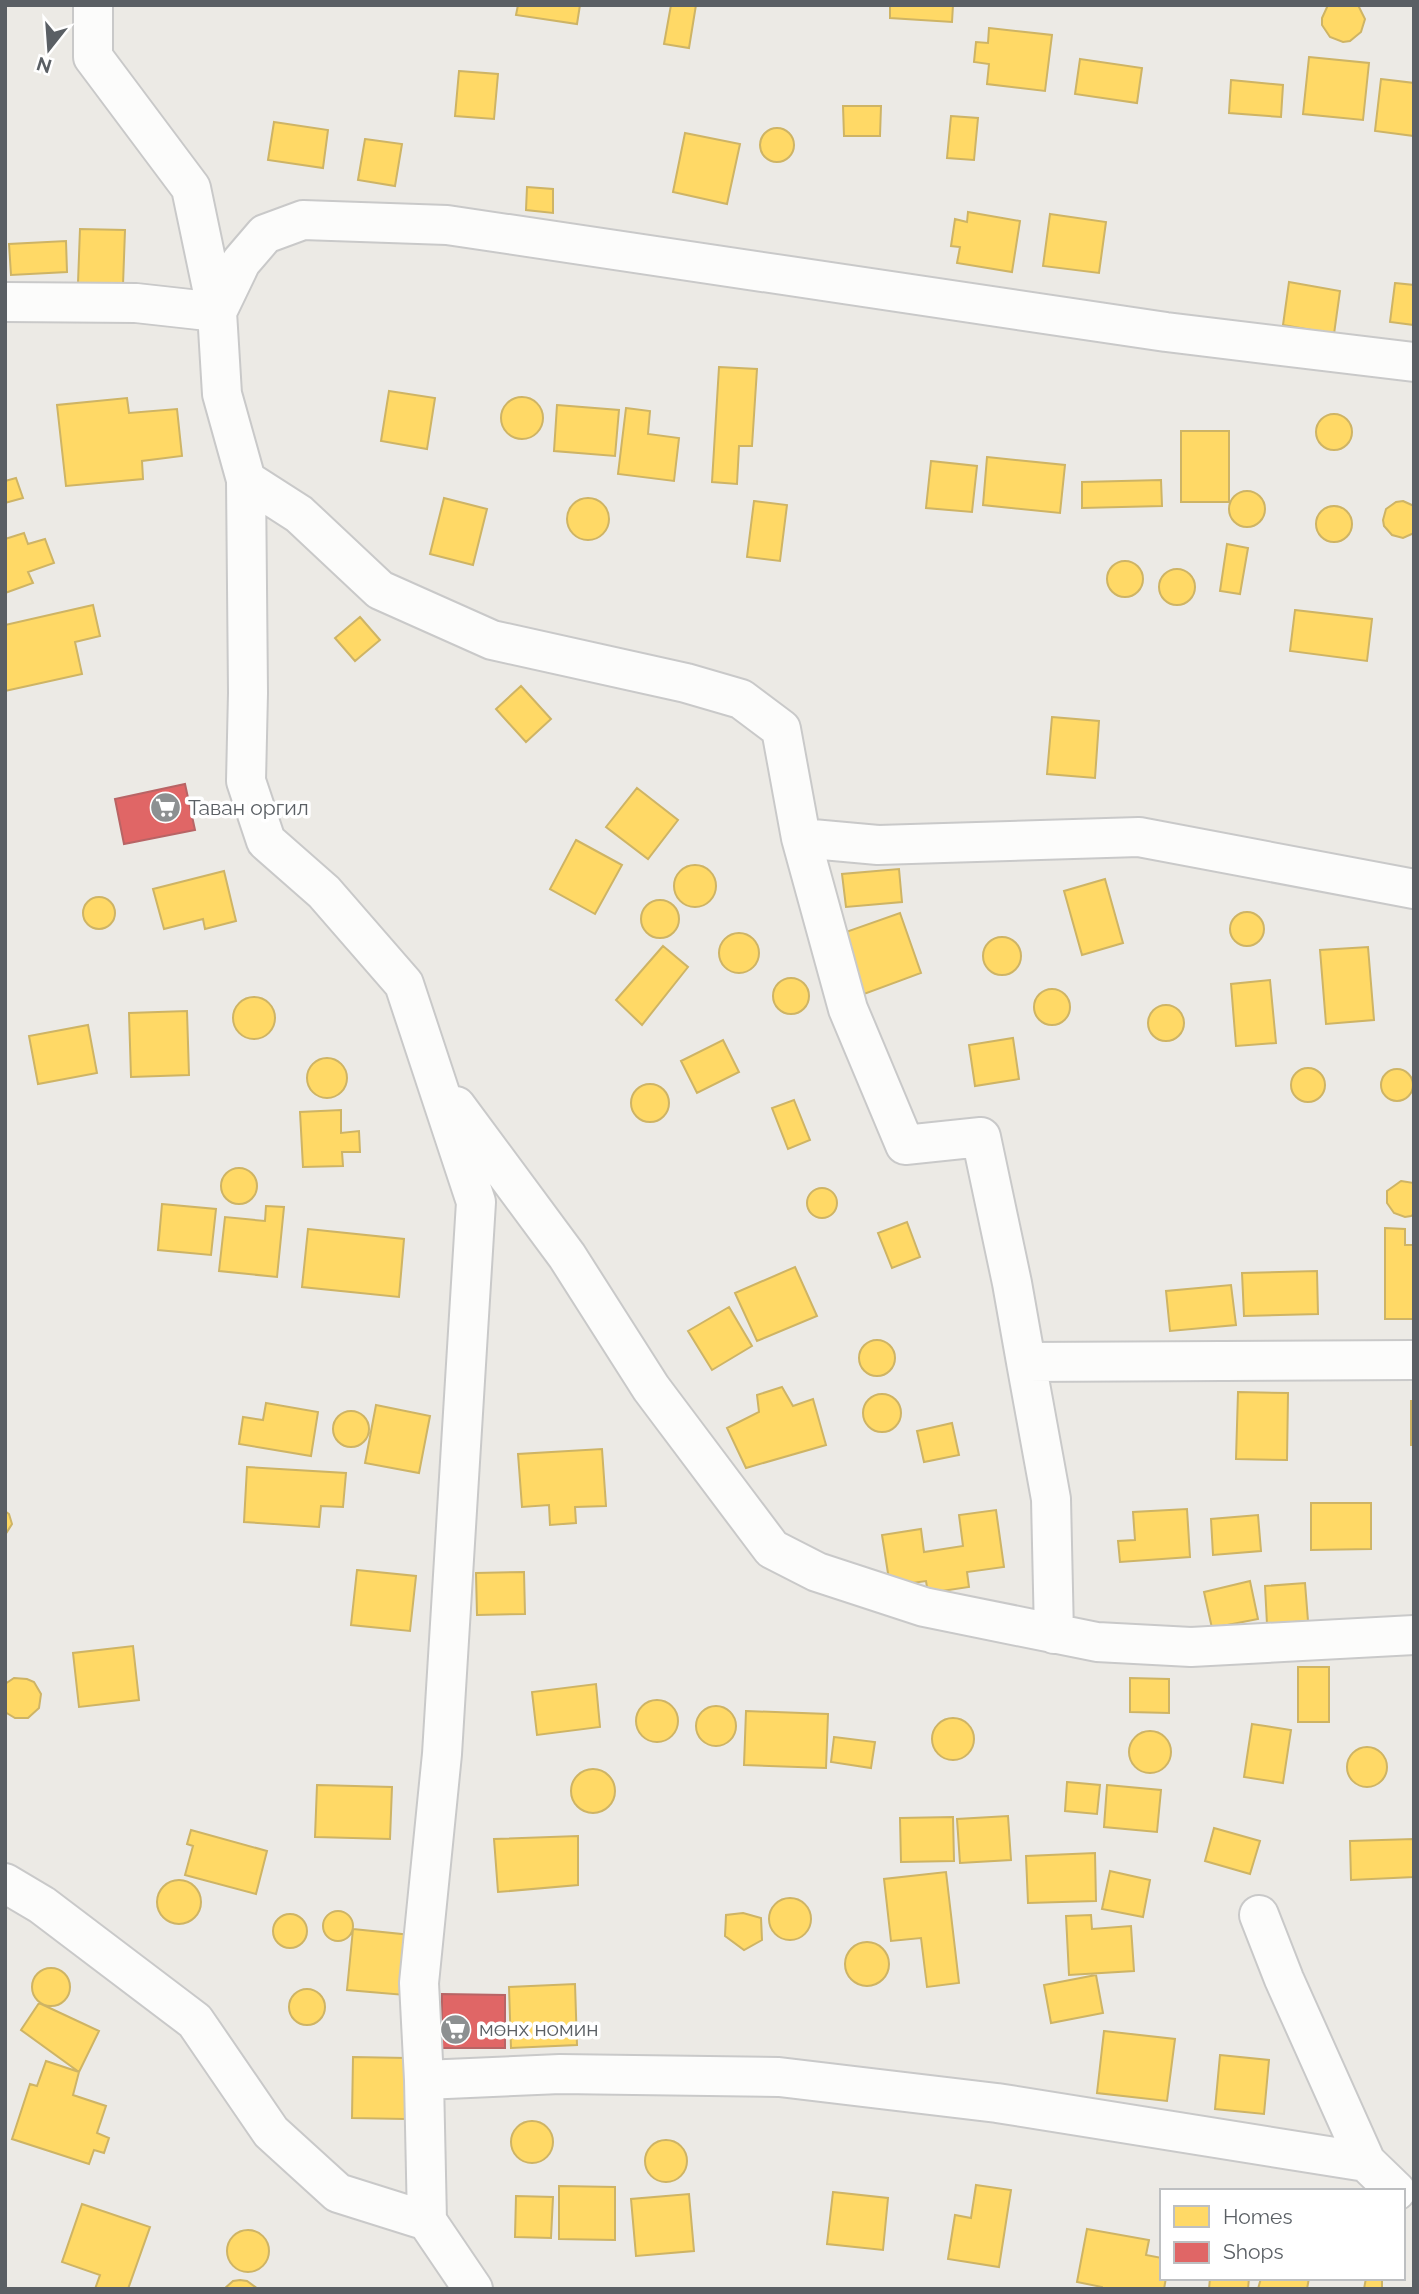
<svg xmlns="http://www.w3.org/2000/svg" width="1419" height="2294" viewBox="0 0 1419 2294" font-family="Raleway,sans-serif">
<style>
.homes{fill:#ffd966;stroke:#ceb465;stroke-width:2}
.shops{fill:#e06666;stroke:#b86465;stroke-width:2}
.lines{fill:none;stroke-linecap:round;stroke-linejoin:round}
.minor-casing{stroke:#c9c9c9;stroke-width:42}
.minor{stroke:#fcfcfb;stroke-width:38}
.labels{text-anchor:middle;stroke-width:7;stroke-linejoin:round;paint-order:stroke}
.poi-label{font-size:21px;fill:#5a5f64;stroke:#fff;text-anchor:start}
</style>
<rect width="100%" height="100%" fill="#eceae5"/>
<path class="homes" d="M518 5H580L577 24 516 15Z
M671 5H696L689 48 664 44Z
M890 5H953L952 22 890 18Z
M1328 5H1358L1365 19 1361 32 1350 41 1343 42 1330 37 1322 25V18Z
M989 28 1052 35 1045 91 987 84 989 64 974 62 976 42 988 43Z
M1309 57 1369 63 1363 120 1303 114Z
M1080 59 1142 68 1137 103 1075 94Z
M459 71 498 74 494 119 455 116Z
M1381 79 1414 83V136L1375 131Z
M1231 80 1283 85 1281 117 1229 113Z
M843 106H881L880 136H844Z
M951 116 978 118 974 160 947 158Z
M274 122 328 130 323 168 268 160Z
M760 145a17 17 0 1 1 34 0a17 17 0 1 1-34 0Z
M685 133 740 144 727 204 673 192Z
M365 139 402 144 395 186 358 180Z
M527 187 553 189V213L526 210Z
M968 212 1020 221 1012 272 957 263 960 247 951 246 955 219 967 222Z
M1050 214 1106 222 1099 273 1043 266Z
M80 229 125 230 123 285 78 283Z
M66 241 67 272 11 275 9 244Z
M1289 282 1340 291 1334 334 1283 325Z
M1395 283 1414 285V325L1390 322Z
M719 367 757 369 752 446H739L737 484 712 482Z
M389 391 435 398 427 449 381 441Z
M501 418a21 21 0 1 1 42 0a21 21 0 1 1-42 0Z
M127 398 129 413 177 409 182 456 142 461 143 479 66 486 57 405Z
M557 405 619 410 615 456 554 451Z
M626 408 650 411 648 434 679 438 674 481 618 474Z
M1316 432a18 18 0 1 1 36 0a18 18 0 1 1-36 0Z
M1181 431H1229V502H1181Z
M987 457 1065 465 1060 513 983 505Z
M931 461 977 466 972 512 926 508Z
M16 478 23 498 5 503V481Z
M1161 480 1162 506 1082 508V482Z
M1229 509a18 18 0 1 1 36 0a18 18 0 1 1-36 0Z
M567 519a21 21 0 1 1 42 0a21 21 0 1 1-42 0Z
M444 498 487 509 473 565 430 554Z
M754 501 787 505 780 561 747 557Z
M1403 501 1414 506V533L1403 538 1392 535 1384 526 1383 520 1386 509 1396 502Z
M1316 524a18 18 0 1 1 36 0a18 18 0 1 1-36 0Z
M24 533 28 544 45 539 54 563 28 572 33 583 5 593V539Z
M1227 544 1248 548 1240 594 1220 591Z
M1107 579a18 18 0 1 1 36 0a18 18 0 1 1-36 0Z
M1159 587a18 18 0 1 1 36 0a18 18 0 1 1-36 0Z
M93 605 100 636 75 642 82 674 5 691V625Z
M1295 610 1372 619 1367 661 1290 651Z
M360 617 380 640 355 661 335 638Z
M521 686 551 719 526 742 496 709Z
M1052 717 1099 721 1095 778 1047 774Z
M637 788 678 820 648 859 606 827Z
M576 840 622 865 595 914 550 889Z
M674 886a21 21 0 1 1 42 0a21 21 0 1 1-42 0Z
M899 869 902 902 846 907 842 874Z
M224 871 236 921 205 929 203 919 164 929 153 889Z
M1105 879 1123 943 1082 955 1064 891Z
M83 913a16 16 0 1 1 32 0a16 16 0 1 1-32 0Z
M641 919a19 19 0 1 1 38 0a19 19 0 1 1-38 0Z
M1230 929a17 17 0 1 1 34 0a17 17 0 1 1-34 0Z
M900 913 921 973 864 994 843 933Z
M719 953a20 20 0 1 1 40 0a20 20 0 1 1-40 0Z
M983 956a19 19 0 1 1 38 0a19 19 0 1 1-38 0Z
M663 946 688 967 642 1025 616 1000Z
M1368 947 1374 1020 1326 1024 1320 950Z
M773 996a18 18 0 1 1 36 0a18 18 0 1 1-36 0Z
M1270 980 1276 1043 1236 1046 1231 984Z
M1034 1007a18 18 0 1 1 36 0a18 18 0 1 1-36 0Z
M233 1018a21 21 0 1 1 42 0a21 21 0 1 1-42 0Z
M1148 1023a18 18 0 1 1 36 0a18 18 0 1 1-36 0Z
M187 1011 189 1075 131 1077 129 1013Z
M88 1025 97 1073 38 1084 29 1036Z
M1013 1038 1019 1079 975 1086 969 1045Z
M723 1040 739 1072 697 1093 681 1061Z
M307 1078a20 20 0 1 1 40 0a20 20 0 1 1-40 0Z
M1291 1085a17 17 0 1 1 34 0a17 17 0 1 1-34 0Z
M1381 1085a16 16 0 1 1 32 0a16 16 0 1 1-32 0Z
M631 1103a19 19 0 1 1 38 0a19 19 0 1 1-38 0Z
M794 1100 810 1140 788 1149 772 1108Z
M341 1110V1133L359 1131 360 1152H342L343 1166 303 1167 300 1112Z
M221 1186a18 18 0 1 1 36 0a18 18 0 1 1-36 0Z
M1401 1181 1414 1183V1214L1411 1216 1405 1217 1394 1213 1387 1203V1191Z
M807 1203a15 15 0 1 1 30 0a15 15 0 1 1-30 0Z
M162 1204 216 1209 211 1255 158 1250Z
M266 1206 284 1207 277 1277 219 1271 225 1217 265 1221Z
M907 1222 920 1257 892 1268 878 1233Z
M1385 1228 1405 1229V1245H1414V1319H1385Z
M308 1229 404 1239 399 1297 302 1287Z
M795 1267 817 1316 757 1341 735 1293Z
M1317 1271 1318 1314 1244 1316 1242 1273Z
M1231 1285 1236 1325 1170 1331 1166 1291Z
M729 1307 752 1346 712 1370 688 1331Z
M859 1358a18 18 0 1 1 36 0a18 18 0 1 1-36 0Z
M782 1387 793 1406 813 1399 826 1445 746 1468 727 1428 759 1412 757 1395Z
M1238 1392 1288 1393 1287 1460 1236 1459Z
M863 1413a19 19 0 1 1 38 0a19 19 0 1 1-38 0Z
M1411 1401H1414V1445H1411Z
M266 1403 318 1412 311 1456 239 1444 243 1417 263 1420Z
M376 1405 430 1416 419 1473 365 1463Z
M333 1429a18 18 0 1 1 36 0a18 18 0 1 1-36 0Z
M952 1423 959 1455 924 1462 917 1431Z
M602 1449 606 1506 575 1507 576 1523 550 1525 549 1505 522 1507 518 1454Z
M247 1467 346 1473 343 1507 321 1506 319 1527 244 1522Z
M1311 1503H1371V1549L1311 1550Z
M1187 1509 1190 1557 1120 1562 1118 1541 1135 1540 1133 1512Z
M996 1510 1004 1567 967 1572 969 1587 928 1593 926 1581 890 1586 882 1535 921 1529 924 1552 963 1546 959 1515Z
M5 1511 9 1514 12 1524 5 1535Z
M1258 1515 1261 1551 1213 1555 1211 1519Z
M357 1570 416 1576 410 1631 351 1625Z
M524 1572 525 1614 477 1615 476 1573Z
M1250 1581 1258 1619 1212 1628 1204 1592Z
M1305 1583 1308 1621 1267 1624 1265 1586Z
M133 1646 139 1700 79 1707 73 1653Z
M1298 1667H1329V1722H1298Z
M14 1678 27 1679 34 1682 41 1694 39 1708 28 1718H15L5 1712V1684Z
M1130 1678 1169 1679V1713L1130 1712Z
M596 1684 600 1727 537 1735 532 1692Z
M636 1721a21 21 0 1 1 42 0a21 21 0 1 1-42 0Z
M696 1726a20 20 0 1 1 40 0a20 20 0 1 1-40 0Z
M746 1711 828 1714 826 1768 744 1765Z
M932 1739a21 21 0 1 1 42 0a21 21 0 1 1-42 0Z
M1252 1724 1291 1730 1283 1783 1244 1777Z
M1129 1752a21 21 0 1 1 42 0a21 21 0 1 1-42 0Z
M834 1737 875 1742 871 1768 831 1762Z
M1347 1767a20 20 0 1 1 40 0a20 20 0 1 1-40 0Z
M571 1791a22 22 0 1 1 44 0a22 22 0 1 1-44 0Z
M1067 1782 1100 1785 1097 1814 1065 1811Z
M317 1785 392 1787 390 1839 315 1837Z
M1107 1785 1161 1790 1157 1832 1104 1827Z
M1008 1816 1011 1860 960 1863 957 1819Z
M953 1817 954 1861 901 1862 900 1818Z
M1214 1828 1260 1841 1250 1874 1205 1861Z
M191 1830 267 1851 256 1894 185 1875 193 1846 187 1844Z
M578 1836V1885L498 1892 494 1839Z
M1413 1839 1414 1877 1351 1880 1350 1841Z
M1095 1853 1096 1901 1028 1903 1026 1856Z
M1110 1871 1150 1880 1143 1917 1102 1909Z
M946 1872 959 1983 927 1987 921 1938 891 1941 884 1879Z
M157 1902a22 22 0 1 1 44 0a22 22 0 1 1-44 0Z
M769 1919a21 21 0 1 1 42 0a21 21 0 1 1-42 0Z
M323 1926a15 15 0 1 1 30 0a15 15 0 1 1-30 0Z
M743 1913 761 1918 762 1940 744 1950 725 1936 726 1915Z
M273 1931a17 17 0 1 1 34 0a17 17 0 1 1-34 0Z
M1091 1915 1092 1929 1131 1926 1134 1971 1069 1975 1066 1916Z
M353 1929 411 1935 405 1995 347 1990Z
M845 1964a22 22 0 1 1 44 0a22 22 0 1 1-44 0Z
M32 1987a19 19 0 1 1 38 0a19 19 0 1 1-38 0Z
M1096 1975 1103 2013 1051 2023 1044 1985Z
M575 1984 577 2045 511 2048 509 1987Z
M289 2007a18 18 0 1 1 36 0a18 18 0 1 1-36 0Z
M39 2003 99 2031 79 2072 21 2030Z
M1104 2031 1175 2039 1167 2101 1097 2093Z
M1220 2055 1269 2060 1264 2114 1215 2109Z
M353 2057 407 2058 405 2119 352 2118Z
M46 2061 79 2072 73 2095 106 2106 97 2133 109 2138 104 2153 94 2150 89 2164 12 2139 30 2084 37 2086Z
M511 2142a21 21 0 1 1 42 0a21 21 0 1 1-42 0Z
M645 2161a21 21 0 1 1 42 0a21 21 0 1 1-42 0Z
M976 2185 1011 2190 999 2267 948 2259 955 2215 971 2218Z
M559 2186 615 2187V2240L559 2239Z
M833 2192 888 2198 883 2250 827 2244Z
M689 2194 694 2251 636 2256 631 2199Z
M516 2196 553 2197 551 2238 515 2237Z
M82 2204 150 2227 128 2289H95L100 2275 62 2262Z
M1087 2229 1149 2240 1146 2255 1162 2258V2278H1166L1164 2289H1102V2287L1077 2282Z
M227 2251a21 21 0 1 1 42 0a21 21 0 1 1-42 0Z
M1210 2278H1249L1248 2289H1209Z
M1261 2278H1309L1307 2289H1258Z
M1366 2278H1382V2289H1364Z
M240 2280 247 2281 258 2289H224L233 2281Z"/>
<path class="shops" d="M185 784 195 830 124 844 115 799Z
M442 1994 505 1995V2048H442Z"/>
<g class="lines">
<defs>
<path id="minor" d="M93 5V57L191 188 217 312 222 394 246 480 299 514 380 590 492 640 686 683 741 699 781 729 801 838 878 845 1139 837 1414 889
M5 302 136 303 217 312
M217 312 241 262 265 234 303 220 447 225 1166 332 1414 362
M246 480 248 693 246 781 266 841 324 892 404 984 476 1202 442 1754 419 1983 424 2080 427 2221 473 2289
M801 838 848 1009 905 1145 981 1137 1012 1283 1026 1362 1414 1360
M456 1106 567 1256 651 1388 772 1549 817 1572 924 1607 1097 1642 1191 1647 1414 1635
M1026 1362 1051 1499 1054 1634
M5 1883 42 1905 195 2021 271 2132 338 2193 427 2221
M1259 1915 1284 1979 1366 2162
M424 2080 560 2074 779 2077 997 2103 1366 2162 1396 2191"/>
</defs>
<use href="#minor" class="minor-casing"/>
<use href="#minor" class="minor"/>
</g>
<defs>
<symbol id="supermarket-disc" viewBox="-11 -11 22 22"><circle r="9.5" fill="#8d9091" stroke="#fff"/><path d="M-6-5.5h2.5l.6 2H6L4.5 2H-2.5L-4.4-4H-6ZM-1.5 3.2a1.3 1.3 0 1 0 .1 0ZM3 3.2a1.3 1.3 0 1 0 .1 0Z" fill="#fff"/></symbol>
</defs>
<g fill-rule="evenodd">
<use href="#supermarket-disc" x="148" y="790" width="35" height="35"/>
<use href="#supermarket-disc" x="438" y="2012" width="35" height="35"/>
</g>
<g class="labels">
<g class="poi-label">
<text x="188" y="815">Таван оргил</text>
<text x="479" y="2036">мөнх номин</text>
</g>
</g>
<rect width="1419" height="2294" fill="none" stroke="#5a5f64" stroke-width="14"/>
<rect x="1160" y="2189" width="245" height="91" fill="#ffffff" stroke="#bdbfc1" stroke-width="2"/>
<rect x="1174" y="2206" width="35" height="21" fill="#ffd966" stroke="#bdbfc1" stroke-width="2"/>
<text x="1223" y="2224" font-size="21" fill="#5a5f64">Homes</text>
<rect x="1174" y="2242" width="35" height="21" fill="#e06666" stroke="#bdbfc1" stroke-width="2"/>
<text x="1223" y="2259" font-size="21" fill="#5a5f64">Shops</text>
<g transform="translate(49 49) rotate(197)" stroke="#ffffff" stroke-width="5" paint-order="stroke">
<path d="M0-5L12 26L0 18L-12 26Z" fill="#5a5f64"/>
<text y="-10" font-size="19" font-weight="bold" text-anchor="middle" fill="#5a5f64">N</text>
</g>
</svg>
